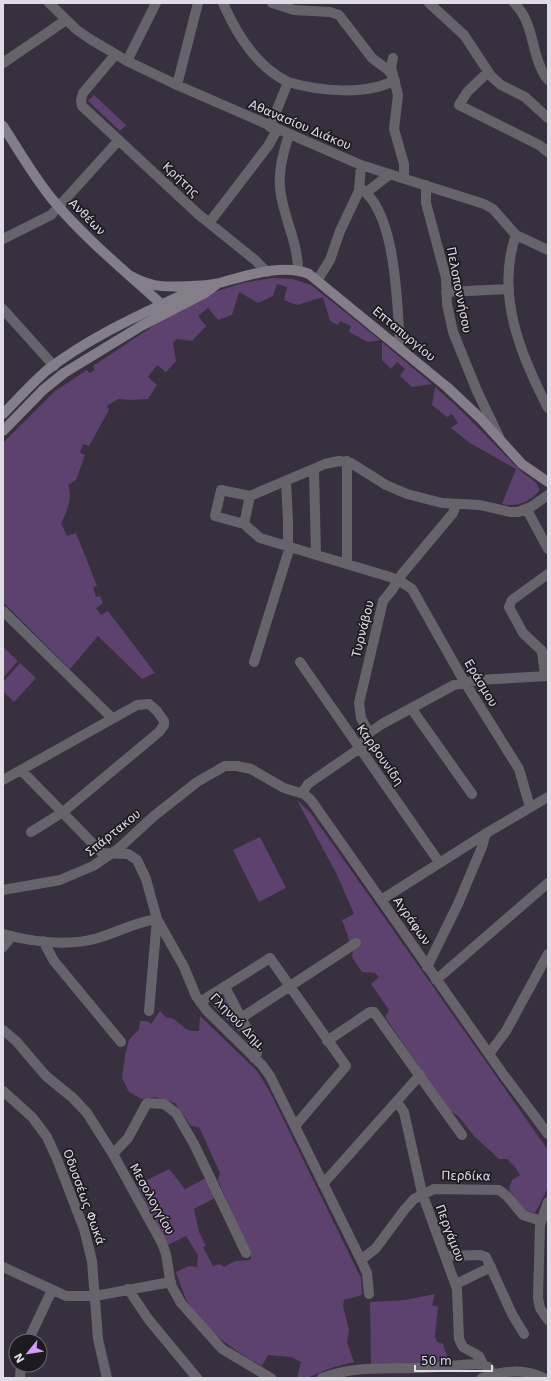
<svg xmlns="http://www.w3.org/2000/svg" width="551" height="1381" viewBox="0 0 551 1381" font-family="'DejaVu Sans',sans-serif">
<style>
.green{fill:#5d416f}
.lines{fill:none;stroke-linecap:round;stroke-linejoin:round}
.minor{stroke:#67636b;stroke-width:10}
.tertiary{stroke:#67636b;stroke-width:10}
.secondary{stroke:#847e89;stroke-width:10}
.labels{text-anchor:middle;stroke-width:3.5;stroke-linejoin:round;paint-order:stroke}
.street-label{font-size:12px;fill:#e0dbe5;stroke:#1d1a20}
</style>
<rect width="100%" height="100%" fill="#38303e"/>
<path class="green" d="M94 95 126 125 120 131 88 101Z
M272 278 293 279 311 285 380 340 368 342 349 332 351 326 340 321 338 325 330 321 323 297 297 305 284 300 287 287 277 284 273 296 258 303 239 292 232 315 218 320 208 308 198 316 206 326 192 341 177 339 173 343 176 361 166 372 157 365 148 377 157 385 148 399 132 400 118 399 107 406 109 410 89 446 83 444 80 453 85 455 76 480 68 485C73 496 67 513 61 523L67 536 76 533 97 586 93 587 96 597 100 596 103 603 96 608 101 615 108 611 155 673 142 679 98 636 70 669 3 602V443L55 391 87 370 89 373 95 370 93 366 159 322 211 293 243 283Z
M382 342 432 384 412 387 400 376 405 369 397 362 391 369 382 360Z
M435 387C466 413 492 443 521 471 527 477 540 482 539 491 528 503 517 507 502 504L516 469 470 443 451 428 458 423 452 414 447 417 432 405Z
M3 647 18 661 3 678Z
M20 663 36 678 14 702 3 691V682Z
M297 800 310 812 548 1150V1188L535 1213 524 1210 509 1189 512 1180 520 1175 515 1167 507 1159H499L474 1136 459 1117 449 1110 385 1017 389 1010 371 984 379 977 375 973 362 972 352 957 353 951 361 946 357 938 352 943 349 942 348 936 342 920 354 914 337 875Z
M260 837 286 888 259 902 233 850Z
M224 996 225 997 249 1041 213 1006V1002Z
M160 1011 166 1017 174 1019 186 1029 191 1031H199L200 1016 257 1071 269 1090 361 1278 362 1295 344 1300 343 1306 349 1330 347 1342 354 1362 334 1367 307 1378H297L301 1362 291 1357 268 1355 262 1366C233 1350 202 1329 186 1299 182 1290 179 1281 176 1272L189 1266 197 1267 198 1255 186 1236 168 1245 137 1185 169 1169 185 1189 206 1178 215 1198 194 1209 199 1232 206 1246 203 1247 213 1266 219 1264 224 1267 235 1261 250 1260 251 1257 218 1180 220 1173 199 1127 191 1126 175 1103 155 1097 142 1099 129 1092 122 1078 125 1055 129 1040 139 1029 140 1021H147L151 1024Z
M435 1294 432 1305 438 1307 435 1336 437 1342 443 1344 449 1362 371 1365 370 1302 405 1300Z"/>
<g class="lines">
<path class="minor" d="M49 3 77 30 90 39 127 61 177 85 361 165 484 204 493 209 516 235 548 250
M223 3C236 33 257 67 288 82L270 127
M272 3 294 10 330 12 339 15 372 58 388 70 395 80C366 96 319 91 288 82
M429 3 464 35 491 76 501 85 525 97 548 118
M514 3C536 24 530 57 548 80
M115 55 83 93 81 100 82 106 198 214 255 260 267 272
M393 58 391 67 398 95 394 129 404 164V178
M127 61 156 3
M3 63 66 20
M488 72 468 91 459 105 539 145 548 152
M177 85 198 3
M289 134C283 154 277 174 281 195 285 220 298 244 298 270
M426 185V203L446 278 447 304 453 332 477 391 499 437
M360 188C397 212 397 306 400 346
M367 192 390 174
M209 223 268 146 277 130
M516 235C495 294 521 356 548 408
M3 239 51 215 119 140
M318 279 330 260 340 231 359 191 361 165
M446 292 509 289
M3 309 54 366
M347 461V564
M314 470 316 555
M250 496 244 524 215 516 221 490 250 496 325 464 339 461 351 463 386 485 407 494 442 503 480 505 510 512H518L531 507 548 495
M527 510 548 549
M244 524 260 538 390 577 403 583 412 589 464 681 519 769 530 807
M3 611 112 718
M254 662 288 553V520L286 482
M300 662 439 862
M545 676 542 651 523 633 509 607 512 600 548 574
M411 708 472 794
M369 733 361 718 359 703 383 601 392 590 402 574 453 513 456 505
M21 770 102 853 128 854 137 860 146 879 157 919 184 967 196 996 207 1011 262 1065 270 1076 361 1260 367 1273 369 1294
M3 780 137 705 149 704 157 711 164 721V725L159 732 63 812 31 832
M302 793 308 784 360 748 369 733 382 724 454 685 478 680 548 676
M3 890 60 880 93 866 118 849 154 816 197 782 225 766H237L251 769 284 788 304 794 311 800 503 1074 548 1134
M381 900 490 831 548 797
M3 934C33 942 67 947 98 938 118 932 136 922 157 919L149 1011
M43 941 54 961 121 1042
M3 947 12 936
M427 967 458 904 482 847 486 833
M436 980 548 883
M225 987 255 1044 257 1053 254 1058
M200 1002 270 958 346 1066 295 1126
M241 1018 356 943
M3 1030 16 1041 46 1076 73 1098 87 1113 113 1154 162 1243 166 1254 171 1285 181 1303 222 1349 271 1378
M327 1041 370 1012H374L462 1135
M489 1054 506 1031 548 954
M397 1102 404 1112 422 1193 457 1289 459 1339 463 1347 479 1356 483 1364
M113 1154 128 1138 147 1103 164 1104 176 1113 194 1144 246 1253
M323 1184 420 1075
M548 1202 540 1225 538 1298 540 1308 548 1320
M445 1256 480 1255 486 1257 512 1314 524 1334
M361 1260 376 1248 405 1209 414 1199 434 1189 499 1190 507 1196 523 1215 541 1221
M3 1267 66 1296H95L171 1282
M456 1284 491 1267
M128 1289 149 1320 197 1378
M28 1341 52 1290
M20 1378 21 1365
M322 1378C353 1366 383 1369 416 1368 438 1368 459 1364 481 1364L488 1367 496 1378"/>
<path class="tertiary" d="M3 1091 32 1117 47 1137 57 1159 84 1229 92 1261 98 1339 107 1378
M482 1378C503 1371 523 1368 544 1378"/>
<path class="secondary" d="M3 126C19 151 34 177 52 199 87 241 130 275 169 311
M131 276C138 280 146 283 154 285 167 288 206 286 219 283 246 276 282 263 309 274L447 387 480 418 522 464 548 482
M3 414C17 400 31 384 46 371 90 336 148 311 199 287
M3 431 43 390 64 373 141 326 205 293 217 284"/>
</g>
<g class="labels">
<g class="street-label">
<text transform="translate(300 125) rotate(23)" y="4">Αθανασίου Διάκου</text>
<text transform="translate(181 180) rotate(43)" y="4">Κρήτης</text>
<text transform="translate(87 217) rotate(45)" y="4">Ανθέων</text>
<text transform="translate(459 290) rotate(79)" y="4">Πελοποννήσου</text>
<text transform="translate(404 334) rotate(40)" y="4">Επταπυργίου</text>
<text transform="translate(363 629) rotate(-76)" y="4">Τυρνάβου</text>
<text transform="translate(481 683) rotate(59)" y="4">Εράσμου</text>
<text transform="translate(380 755) rotate(55)" y="4">Καρβουνίδη</text>
<text transform="translate(113 833) rotate(-39)" y="4">Σπάρτακου</text>
<text transform="translate(412 921) rotate(55)" y="4">Αγράφων</text>
<text transform="translate(238 1022) rotate(46)" y="4">Γληνού Δημ.</text>
<text transform="translate(466 1176) rotate(1)" y="4">Περδίκα</text>
<text transform="translate(84 1197) rotate(70)" y="4">Οδυσσέως Φωκά</text>
<text transform="translate(152 1199) rotate(61)" y="4">Μεσολογγίου</text>
<text transform="translate(450 1233) rotate(69)" y="4">Περγάμου</text>
</g>
</g>
<rect width="551" height="1381" fill="none" stroke="#e0dbe5" stroke-width="8"/>
<g transform="translate(28 1353) rotate(240)"><circle r="19" fill="#1d1a20" stroke="#6b676f"/>
<path d="M0-3L7 15L0 10L-7 15Z" fill="#d49cfb"/>
<text y="-6" font-size="11" font-weight="bold" text-anchor="middle" fill="#e0dbe5">N</text>
</g>
<path d="M415 1365v6h77v-6" fill="none" stroke="#e0dbe5" stroke-width="2"/>
<text x="421" y="1365" font-size="12" fill="#e0dbe5" stroke="#1d1a20" stroke-width="3" paint-order="stroke">50 m</text>
</svg>
